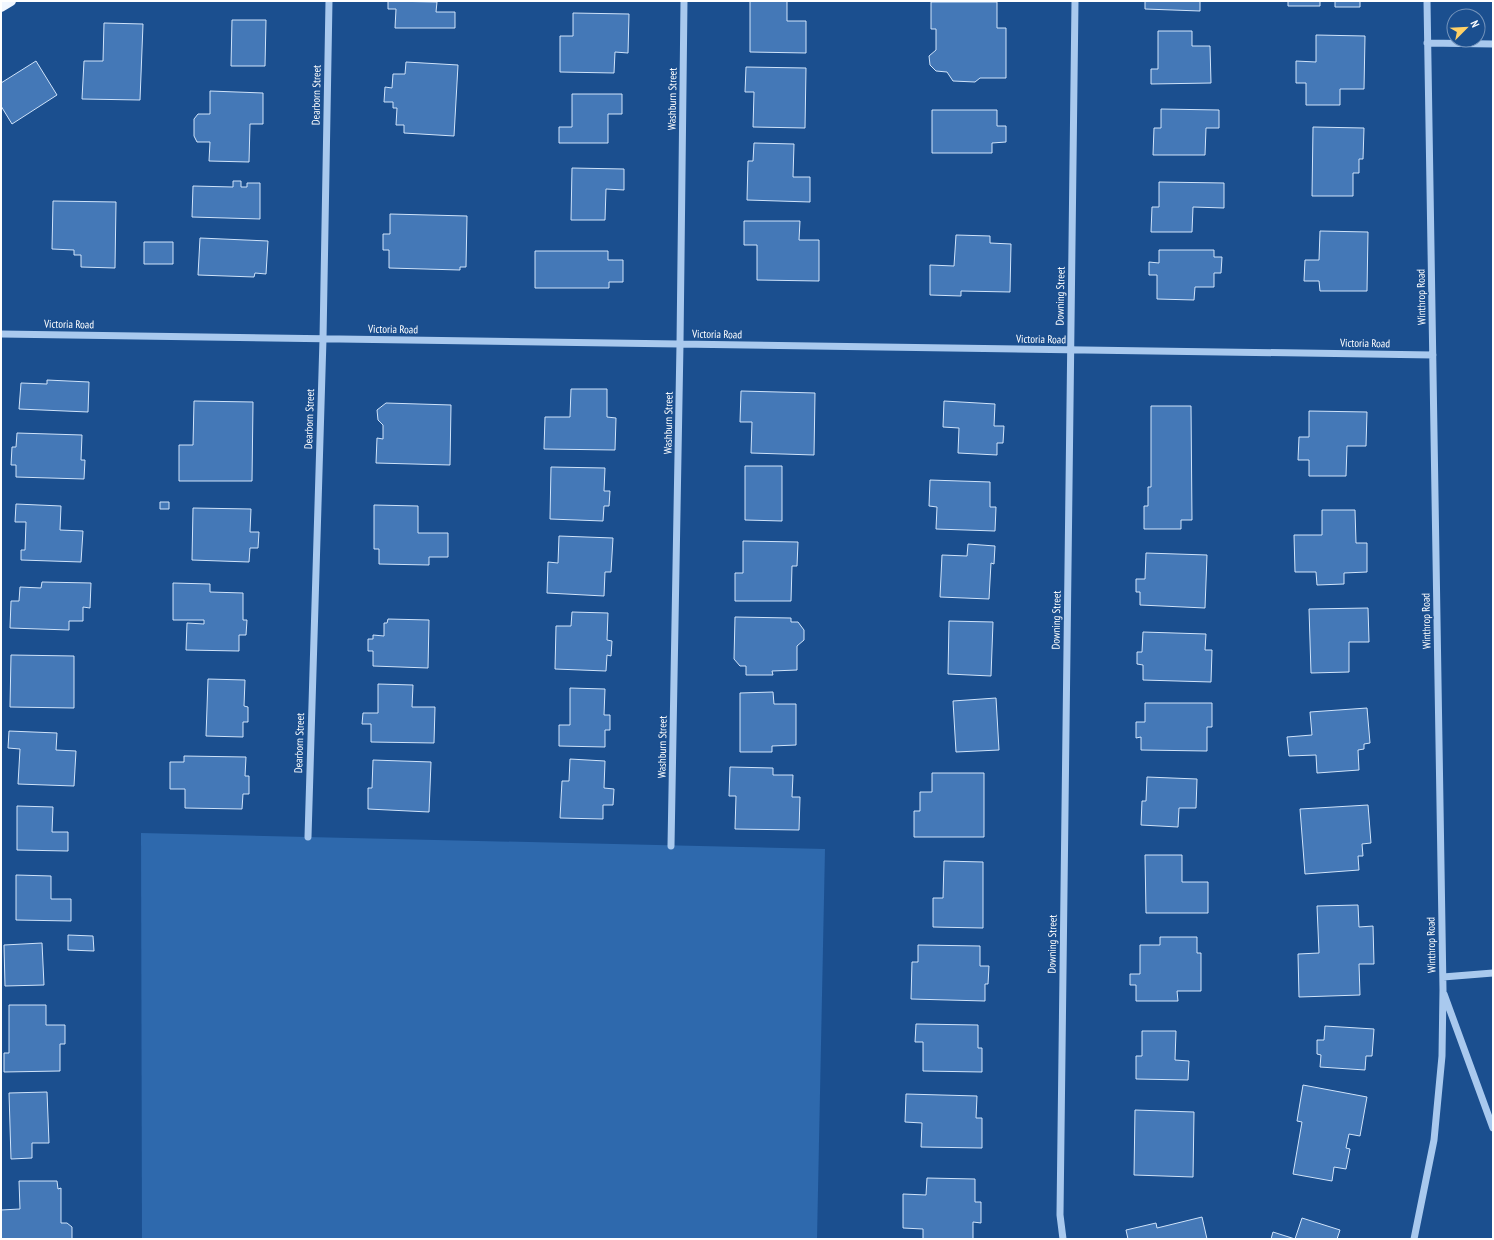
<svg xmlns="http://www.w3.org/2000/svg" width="1494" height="1240" viewBox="0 0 1494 1240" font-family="'PT Sans Narrow',sans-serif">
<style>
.green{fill:#2e69ad}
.building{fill:#4478b7;stroke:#cfe3fa}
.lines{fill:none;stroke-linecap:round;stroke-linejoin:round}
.minor{stroke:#a9c9ee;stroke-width:7}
.major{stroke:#f0f6ff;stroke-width:10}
.labels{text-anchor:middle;stroke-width:3;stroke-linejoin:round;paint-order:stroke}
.street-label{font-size:11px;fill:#fff;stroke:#1b4f8f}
</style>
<rect width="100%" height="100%" fill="#1b4f8f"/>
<path class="green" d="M141 833 825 849 817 1239H142Z"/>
<path class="building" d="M388 1 437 2 436 12H455V28H395L396 9H388Z
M750 1H787V21H806V53L750 52Z
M1145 1H1200V11L1145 9Z
M1288 1H1320V6H1288Z
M1335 1H1360V7H1335Z
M931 2H997V28H1006V78H980L975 82 953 81 947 72 936 71 930 65 929 56 936 50V29H931Z
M573 13 629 14 628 53 615 52 614 73 560 72V36H573Z
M232 20H266L265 66H231Z
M104 23 143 24 140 100 82 99 84 61H103Z
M1158 31H1192V46H1210L1211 83 1151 84V69H1158Z
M1316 35 1365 36 1364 89H1340V105H1306V83H1296V61L1316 62Z
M36 61 57 95 12 124 1 106V83Z
M406 62 458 65 454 136 404 133V125H396L397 108H393V102H384L385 87 392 88 393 74H405Z
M746 67 806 68 805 128 753 127 754 92H745Z
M210 91 263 93V124H250L249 162 209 161 210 142H197L194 136V119L198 114H210Z
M572 94H622V114H608V143H559V127H572Z
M1161 109 1219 110V128H1206L1205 155H1153L1154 128H1161Z
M932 110H997V126H1006V142L992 143V153H932Z
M1313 127 1364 128 1363 159H1359V173H1353V196H1312Z
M754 143 794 144 793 177H810V202L747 200 748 161H753Z
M572 168 624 169V190L606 189 605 220H571Z
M233 181H241V187H247V183H260V219L192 217 193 186 233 187Z
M1159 182 1224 183V208L1193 207 1192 232H1151L1152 207H1159Z
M53 201 116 202 115 268 81 267V255H74V250L52 249Z
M390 214 467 216 466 267H460V270L389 268V250H383V234H390Z
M744 221H800L799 240H819V281L757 280V245H744Z
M1320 231 1368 232 1367 291H1320L1319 281H1304L1305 260H1319Z
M956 235 990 236V243L1011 244 1010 292 961 291V296L930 295V265L954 266Z
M200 238 268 241 266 274 255 273 254 277 198 275Z
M144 242H173V264H144Z
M1159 250H1214V257H1222L1221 273H1214V287H1195L1194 300 1157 299V275H1149V262L1159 263Z
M535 251H608V260H623V282H609V288H535Z
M47 380 89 382 88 412 19 409 21 383 47 384Z
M571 389H607V417L616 418 615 450 544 449 545 417H570Z
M741 391 815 393 814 455 751 453 752 422H740Z
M194 401 253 402 252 481H179V445H193Z
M944 401 995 404 994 426H1004L1003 443H997V455L958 453 959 428 943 427Z
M386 403 451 405 450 465 376 463 377 438 383 439V425L378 420 377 410Z
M1151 406H1191L1192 520H1181V529H1144V506H1148V487H1151Z
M1309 411 1367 412 1366 446H1347L1346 476H1309V460H1298L1299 437H1309Z
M17 433 82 435 81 460H85L84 479 16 477V465H11L12 447H16Z
M745 466H782V521L745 520Z
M551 467 605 468 604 491H610L609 506H604L603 521 550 519Z
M930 480 990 482V507H996L995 531 936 529 937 507 929 506Z
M160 502H169V509H160Z
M16 504 61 506 60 530 83 531 81 562 21 560V550H25L26 522H15Z
M374 505 418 506V533H448V557H429V565L379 564V549H374Z
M193 508 251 509 250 532H259L258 548H250L249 562 192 560Z
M1322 510H1355L1356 543H1367V572L1344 573V584L1317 585 1316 572H1295L1294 535H1322Z
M559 536 613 538 611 572H605L604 596 547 593 548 562 558 563Z
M743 541 798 542 797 566H792L791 601H735V573H743Z
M968 544 995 546 994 564 991 563 989 599 940 597 942 555 967 556Z
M1146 553 1207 555 1205 608 1140 605V592H1136V579H1145Z
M42 582 91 583 90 608 83 607V621H69V630L10 628 11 601H19L20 587 41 588Z
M173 583 210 584V592L243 593V620H247L246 635H239V651L186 650 187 623 204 624V620H173Z
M1368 608 1369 642H1349V672L1311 673 1309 609Z
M572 612 608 613 607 640 612 641 611 656 607 655 606 671 555 669 556 626H571Z
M735 617 791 618V622H798L804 630V640L797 646V670L772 671 773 675H746V666H740L734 659Z
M388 619 429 620 428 668 373 666V651H368V639H373V635L384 636V623H387Z
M949 621 993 622 991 676 948 674Z
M1143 632 1206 634 1205 650H1212L1211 682 1143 680V665L1137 664V652H1142Z
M11 655 74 656V708L10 707Z
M208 679 245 680 244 706 248 707V722H243V737L206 736Z
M378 684 413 685 412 707H435L434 743 371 742V724H362L363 713H378Z
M570 688 605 689 604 715H610V730H605V747L559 746V725H570Z
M773 692 774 704H796V745L772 746V752H740V693Z
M996 698 999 750 956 752 953 701Z
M1145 703H1212V727H1207V751L1141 750V737L1136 738V722H1145Z
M1367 708 1370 743 1364 744V749L1358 750 1359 770 1317 773 1316 755 1289 756 1287 737 1312 735 1310 712Z
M9 731 57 733 56 750 76 751 74 786 18 784 20 749 8 748Z
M184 756 246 757 245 776H249V794H243L242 809 185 808V789H170V762H184Z
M570 759 605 761 604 788 614 789 613 805H603V819L560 818 562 781H569Z
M373 760 431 762 429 812 368 809V788H372Z
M730 767 773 768V775H793L792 797H800L799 830 735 829 736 796H729Z
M932 773H984V837H914V811H920V792H932Z
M1147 777 1197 779 1196 808H1179L1178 827 1141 825 1142 801H1146Z
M1368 805 1371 843 1362 844 1363 856H1358L1359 870 1305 874 1300 809Z
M17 806 53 807 52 832H68V851L17 850Z
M1145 855H1182V882H1208V913H1146Z
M944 861 983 862V928L933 927V898H943Z
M16 875 51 876V899H71V921L16 920Z
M1358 905 1359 927 1373 926 1374 964H1359L1360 995 1299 997 1298 954 1319 953 1317 906Z
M68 935 93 936 94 951 68 950Z
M1160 937H1197V953H1201V991H1177L1178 1001H1136V985H1130V974H1140V945H1160Z
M42 943 44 985 5 986 4 945Z
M918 945 980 946V966H989L988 984H985V1001L911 999 912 962H918Z
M9 1005H46V1025H65V1044H60V1071L4 1072V1053H9Z
M916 1024 978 1025V1048H982V1072L923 1071V1042H915Z
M1325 1026 1374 1029 1372 1056H1366L1365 1070 1320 1067 1321 1055 1317 1054V1040H1324Z
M1142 1031H1176L1175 1060 1189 1061 1188 1080 1136 1079V1056H1142Z
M1303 1085 1367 1097 1360 1136 1349 1134 1346 1148 1350 1149 1346 1169 1334 1167 1332 1181 1293 1174 1302 1122 1297 1121Z
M47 1092 49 1143H32V1158L11 1159 9 1093Z
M906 1094 977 1096 976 1118H982V1148L921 1147 922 1123 905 1122Z
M1135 1110 1194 1112 1193 1177 1134 1175Z
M927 1178 975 1179V1202H981V1223L973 1222V1239H923V1229L903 1228V1194L926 1195Z
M19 1181H57L58 1189 61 1188V1223H67L72 1227V1239H1V1210L20 1209Z
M1202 1217 1207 1239H1128L1126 1230 1156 1223 1157 1228Z
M1302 1218 1340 1230 1337 1239H1295Z
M1273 1232 1295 1239H1271Z"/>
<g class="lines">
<path class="minor" d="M1427 43 1493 44
M1 334 1433 355
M308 837 323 339 329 1
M671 846 680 344 684 1
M1443 977 1493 973
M1444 994 1493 1128
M1063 1239 1060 1215 1075 1
M1414 1239 1434 1140 1442 1056 1443 990 1427 1"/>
<path class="major" d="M1 7 11 1"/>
</g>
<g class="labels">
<g class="street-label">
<text transform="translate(316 95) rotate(-89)" y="4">Dearborn Street</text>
<text transform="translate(672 99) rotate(-89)" y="4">Washburn Street</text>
<text transform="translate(1060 296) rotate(-89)" y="4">Downing Street</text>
<text transform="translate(1421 297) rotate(-91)" y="4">Winthrop Road</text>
<text transform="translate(69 324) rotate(1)" y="4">Victoria Road</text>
<text transform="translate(393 329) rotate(1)" y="4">Victoria Road</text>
<text transform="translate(717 334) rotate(1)" y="4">Victoria Road</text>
<text transform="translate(1041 339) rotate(1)" y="4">Victoria Road</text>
<text transform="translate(1365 343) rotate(1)" y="4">Victoria Road</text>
<text transform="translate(309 419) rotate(-88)" y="4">Dearborn Street</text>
<text transform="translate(668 423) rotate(-89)" y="4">Washburn Street</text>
<text transform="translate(1056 620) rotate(-89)" y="4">Downing Street</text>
<text transform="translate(1426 621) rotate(-91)" y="4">Winthrop Road</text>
<text transform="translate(299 743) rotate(-88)" y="4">Dearborn Street</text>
<text transform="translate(662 747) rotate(-89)" y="4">Washburn Street</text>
<text transform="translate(1052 944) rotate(-89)" y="4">Downing Street</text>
<text transform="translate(1431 945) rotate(-91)" y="4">Winthrop Road</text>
</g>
</g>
<rect width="1494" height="1240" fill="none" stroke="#ffffff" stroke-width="4"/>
<g transform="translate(1466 28) rotate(66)"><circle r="19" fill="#1b4f8f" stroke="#7695bc"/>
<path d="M0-3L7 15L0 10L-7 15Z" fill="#ffd166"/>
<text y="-6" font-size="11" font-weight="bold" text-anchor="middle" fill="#ffffff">N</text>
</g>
</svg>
